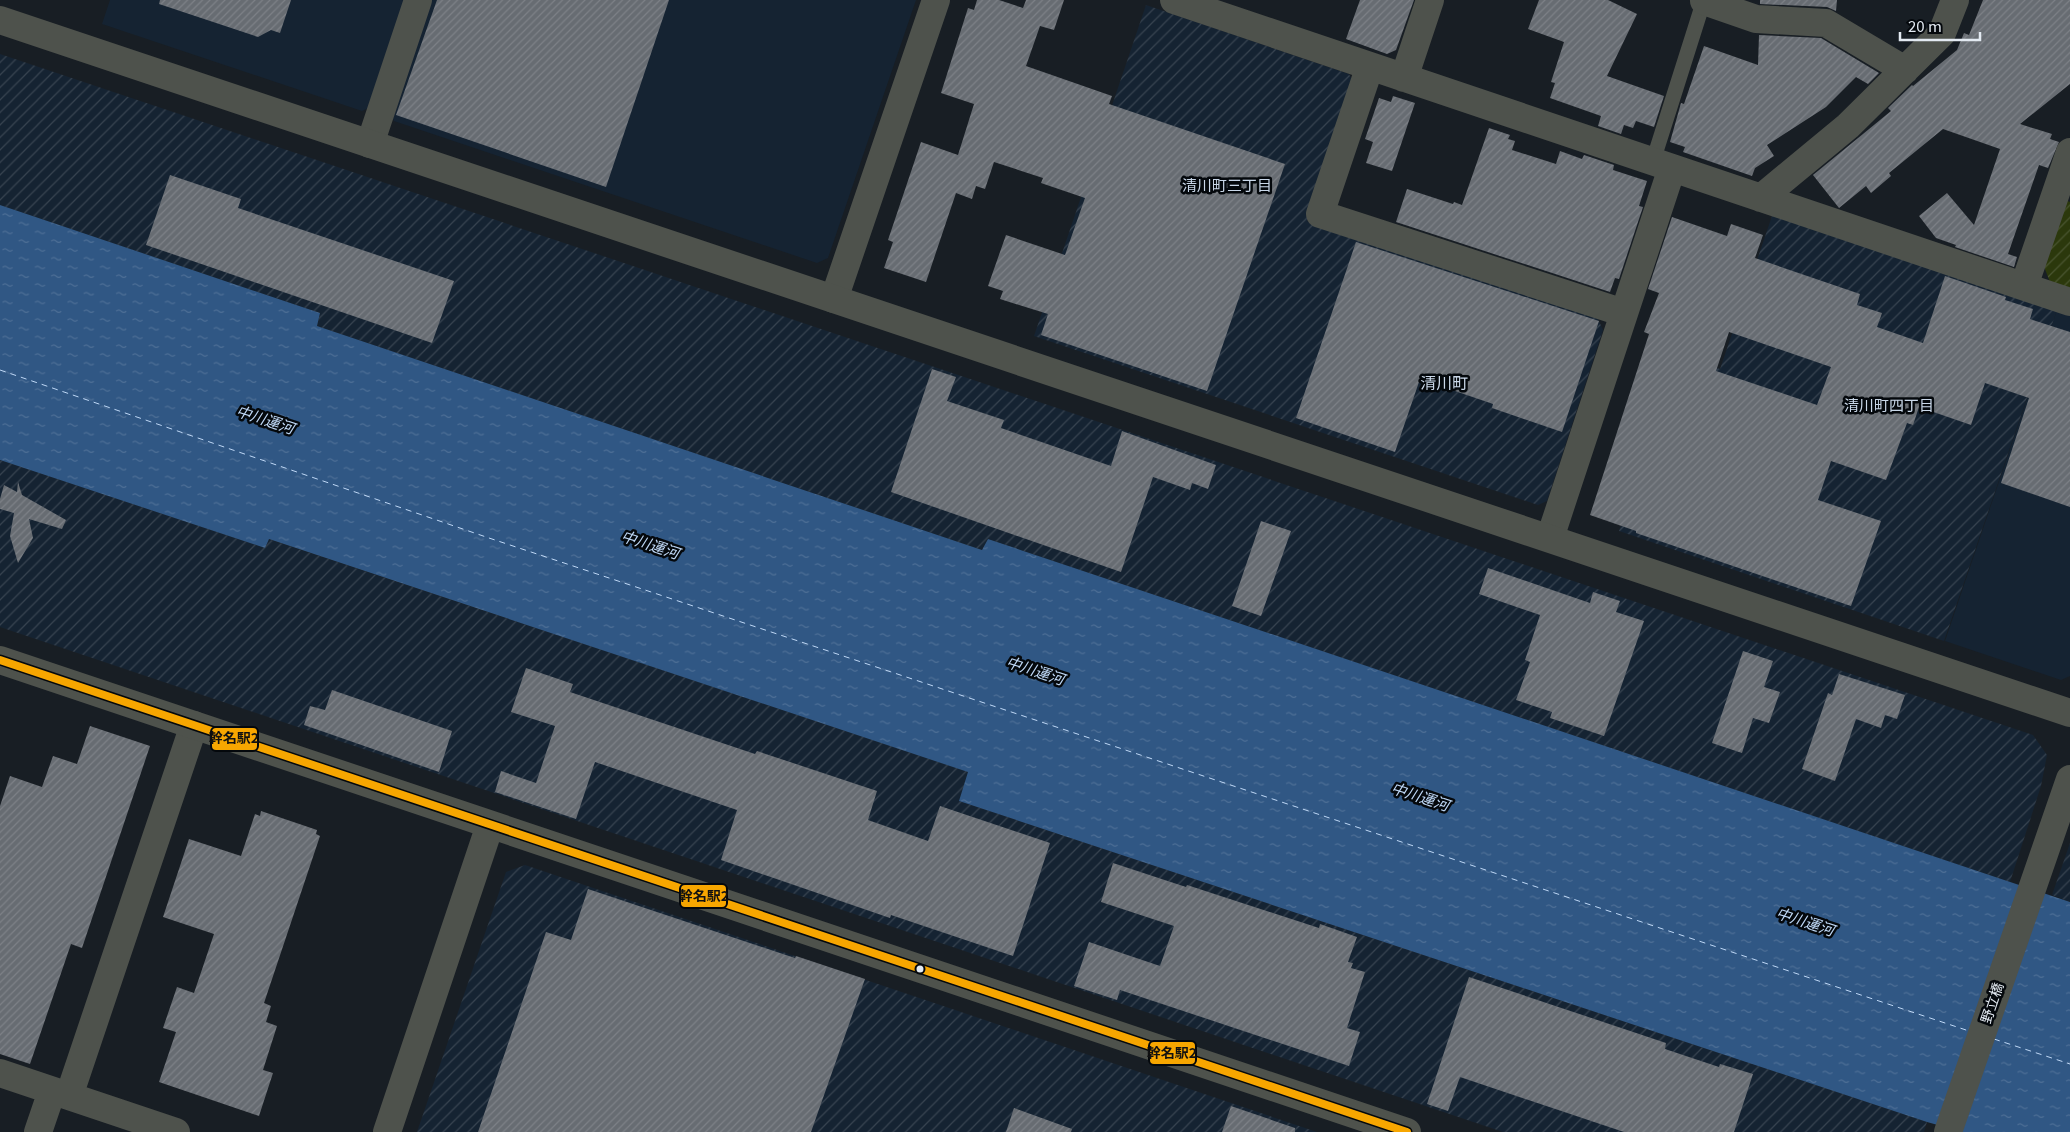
<svg xmlns="http://www.w3.org/2000/svg" width="2070" height="1132" viewBox="0 0 2070 1132" font-family="Georgia,'Noto Sans JP',serif">
<style>
.built{fill:#152332}
.industrial{fill:url(#industrial-furrows)}
.garden{fill:url(#garden-furrows)}
.water{fill:url(#water-ripples)}
.lines{fill:none;stroke-linecap:round;stroke-linejoin:round}
.ferry{stroke:#bfd8f6;stroke-width:1;stroke-dasharray:6 5;stroke-linecap:butt}
.building{fill:url(#building-hatch);fill-rule:evenodd}
.service{stroke:#4e524c;stroke-width:15}
.minor{stroke:#4e524c;stroke-width:28}
.tertiary{stroke:#4e524c;stroke-width:28}
.bus-1-casing{stroke:#04080c;stroke-width:11}
.bus-1{stroke:#f7a600;stroke-width:8}
.bus-dot{fill:#e3eaf2;stroke:#04080c;stroke-width:2}
.labels{text-anchor:middle;stroke-width:5;stroke-linejoin:round;paint-order:stroke}
.street-label{font-size:14px;fill:#e3eaf2;stroke:#04080c}
.neighbourhood-label{font-size:15px;fill:#cad8e9;stroke:#04080c}
.water-label{font-size:15px;font-style:italic;fill:#bfd8f6;stroke:#04080c}
.quarter-label{font-size:16px;fill:#cad8e9;stroke:#04080c}
.line-badge{stroke:#04080c;stroke-width:2}
.pale-badge-label{font-size:14px;text-anchor:middle;font-weight:bold;fill:#111}
</style>
<defs>
<pattern id="industrial-furrows" width="10" height="10" patternUnits="userSpaceOnUse" patternTransform="scale(1.25)"><rect width="10" height="10" fill="#152332"/><path d="M-1 1l2-2M0 10L10 0M9 11l2-2" fill="none" stroke="#374350"/></pattern>
<pattern id="garden-furrows" width="10" height="10" patternUnits="userSpaceOnUse" patternTransform="scale(1.25)"><rect width="10" height="10" fill="#2b380c"/><path d="M-1 1l2-2M0 10L10 0M9 11l2-2" fill="none" stroke="#4a5530"/></pattern>
<pattern id="water-ripples" width="26" height="14" patternUnits="userSpaceOnUse" patternTransform="scale(1.25)"><rect width="26" height="14" fill="#305784"/><path d="M2 4q2-2 4 0t4 0M15 11q2-2 4 0t4 0" fill="none" stroke="#4e6f96"/></pattern>
<pattern id="building-hatch" width="6" height="6" patternUnits="userSpaceOnUse" patternTransform="scale(1.25)"><rect width="6" height="6" fill="#676c72"/><path d="M-1 1l2-2M0 6l6-6M5 7l2-2" fill="none" stroke="#7d8187"/></pattern>
</defs>
<rect width="100%" height="100%" fill="#181e24"/>
<path class="built" d="M110 0H409L373 106 362 111 102 24Z
M428 0H916L828 258 817 263 394 121 390 113Z
M2057 310 2070 314V676L2061 680 1945 641Z"/>
<path class="industrial" d="M1146 5 1349 74 1353 83 1307 221 1597 317 1603 330 1547 501 1538 505 1034 336Z
M0 54 2033 735 2047 755 2041 786 2010 882 988 539 982 550 317 326 320 313 0 205Z
M1773 213 2057 310 1944 641 1619 531 1678 355 1720 369Z
M0 460 265 548 268 539 969 772 959 801 1927 1122 1924 1132H1503L0 627Z
M2070 843V902L2052 895Z
M525 865 1317 1132H417L506 872Z"/>
<path class="garden" d="M2065 200 2070 202V288L2050 282 2043 264Z"/>
<path class="water" d="M0 205 320 313 317 326 982 550 988 539 2070 902V1132H1963L1927 1122 959 801 968 772 269 539 265 548 0 460Z"/>
<g class="lines">
<path class="ferry" d="M0 370 489 538 1969 1031
M1994 1039 2070 1064"/>
</g>
<path class="building" d="M160 0H291L280 33 271 30 258 37 159 4Z
M437 0H669L606 187 396 115Z
M977 0H999L1023 8 1026 0H1064L1054 30 1040 26 1026 66 1112 96 1109 104 1285 164 1207 391 1041 335 1048 314 1000 299 1003 291 988 286 1006 235 1065 255 1085 198 1041 183 1043 178 994 162 985 189 976 186 972 199 956 193 926 282 884 268 893 242 888 240 921 142 958 155 974 104 941 93 968 8 974 10Z
M1360 0H1414L1396 50 1387 54 1346 39Z
M1539 0H1608L1637 14 1607 76 1664 96 1654 127 1636 121 1633 128 1624 125 1621 134 1598 126 1601 116 1550 98 1555 83 1551 82 1564 42 1528 29Z
M1760 0H1837L1836 11 1827 7 1760 4Z
M1983 0H2070V84L2020 124 2052 134 2050 139 2059 142 2048 168 2039 165 2008 254 2017 257 2014 267 1955 247 1956 245 1936 238 1919 216 1947 193 1974 225 2000 149 1943 129 1889 173 1891 176 1871 193 1866 186 1839 208 1813 175 1891 111 1888 108 1912 85 1913 86 1957 50 1964 33 1969 35Z
M1759 35 1821 38 1879 73 1868 84 1856 77 1826 107 1767 145 1774 156 1755 168 1752 176 1683 152 1685 147 1670 142 1681 103 1684 104 1704 46 1758 65Z
M1393 96 1415 103 1392 171 1366 163 1373 142 1365 139 1379 98 1391 102Z
M1489 128 1510 135 1508 139 1515 141 1512 150 1556 164 1560 151 1582 159 1584 155 1614 165 1613 170 1647 181 1639 206 1643 207 1619 279 1615 278 1610 292 1396 222 1407 189 1453 204 1454 202 1462 205Z
M170 175 241 199 238 208 454 281 432 343 146 245Z
M1672 217 1727 236 1731 224 1763 235 1755 258 1860 294 1857 305 1882 313 1877 327 1923 343 1945 276 2006 297 2005 300 2033 309 2030 319 2070 332V507L2001 483 2029 398 1985 383 1971 425 1919 407 1913 425 1907 423 1886 480 1831 461 1818 500 1881 521 1851 606 1636 533V531L1590 515 1649 334 1644 332 1659 293 1648 289ZM1729 332 1831 367 1817 405 1716 371Z
M1356 242 1599 321 1562 432 1492 408 1493 404 1420 379 1395 452 1296 418Z
M932 369 956 377 947 401 1004 420 1001 428 1111 466 1122 431 1216 465 1208 489 1192 483 1190 490 1153 477 1121 572 891 492Z
M18 482 22 495 66 520 62 529 29 519 33 538 18 563 10 536 14 513 0 509V499L4 485 17 492Z
M1261 521 1291 531 1261 616 1232 606Z
M1488 568 1590 603 1593 592 1620 601 1616 612 1644 621 1604 736 1550 718 1552 712 1516 700 1530 662 1525 660 1540 615 1479 594Z
M1743 651 1773 661 1764 687 1780 692 1769 723 1753 718 1742 753 1712 743Z
M526 668 573 684 570 692 755 754 757 751 877 791 868 820 928 841 940 806 1050 843 1013 956 891 915 890 918 721 860 737 810 595 762 576 819 495 792 501 771 536 783 555 726 511 712Z
M1839 674 1905 695 1897 719 1885 715 1881 728 1856 719 1835 781 1802 769 1828 693 1832 695Z
M332 690 452 731 439 772 304 725 310 706 325 710Z
M90 726 150 746 82 948 71 944 30 1064 0 1054V806L10 776 42 787 53 756 77 764Z
M261 811 317 830 316 834 320 836 264 1003 271 1006 266 1022 277 1026 263 1070 273 1073 259 1116 159 1082 176 1032 163 1028 177 987 194 993 214 934 163 917 189 839 241 856 255 814 260 816Z
M1113 863 1186 887 1187 885 1319 928 1320 924 1357 937 1348 962 1353 963 1351 968 1365 972 1347 1028 1360 1032 1349 1066 1120 990 1117 1000 1074 986 1089 942 1160 966 1174 926 1101 902Z
M588 889 795 958 796 956 865 979 811 1132H478L546 932 571 940Z
M1469 977 1666 1043 1665 1049 1719 1067 1720 1064 1753 1074 1734 1132H1624L1460 1077 1448 1111 1427 1104Z
M1231 1106 1295 1128V1132H1222Z
M1014 1108 1072 1129 1071 1132H1006Z"/>
<g class="lines">
<path class="service" d="M1653 161 1704 0"/>
<path class="minor" d="M1174 0 2070 302
M1704 1 1756 19 1826 23 1905 70
M1370 66 1320 214 1624 313
M1404 78 1430 0
M370 144 418 0
M1761 198 1848 126 1942 33 1955 0
M2024 286 2070 152
M834 299 936 0
M1550 538 1672 168
M0 1073 176 1132
M69 1096 194 725
M38 1132 52 1091"/>
<path class="tertiary" d="M0 20 2070 713
M0 660 1407 1132
M387 1132 490 825
M1948 1132 2070 779"/>
<defs>
<path id="bus-1" d="M0 660 1407 1132"/>
</defs>
<use href="#bus-1" class="bus-1-casing"/>
<use href="#bus-1" class="bus-1"/>
</g>
<circle class="bus-dot" cx="920" cy="969" r="4.5"/>
<g class="labels">
<g class="street-label">
<text transform="translate(1992 1003) rotate(-71)" y="5">野立橋</text>
</g>
<g class="neighbourhood-label">
<text x="1227" y="191">清川町三丁目</text>
<text x="1889" y="411">清川町四丁目</text>
</g>
<g class="water-label">
<text transform="translate(265 420) rotate(18)" y="5">中川運河</text>
<text transform="translate(650 545) rotate(18)" y="5">中川運河</text>
<text transform="translate(1035 671) rotate(18)" y="5">中川運河</text>
<text transform="translate(1420 797) rotate(18)" y="5">中川運河</text>
<text transform="translate(1805 922) rotate(18)" y="5">中川運河</text>
</g>
<g class="quarter-label">
<text x="1444" y="389">清川町</text>
</g>
</g>
<g class="line-badge">
<rect x="211" y="727" width="47" height="24" rx="5" fill="#f7a600"/>
<rect x="680" y="884" width="47" height="24" rx="5" fill="#f7a600"/>
<rect x="1149" y="1041" width="47" height="24" rx="5" fill="#f7a600"/>
</g>
<g class="pale-badge-label">
<text x="234" y="743">幹名駅2</text>
<text x="704" y="901">幹名駅2</text>
<text x="1172" y="1058">幹名駅2</text>
</g>
<path d="M1900 32v8h80v-8" fill="none" stroke="#e3eaf2" stroke-width="2.5"/>
<text x="1908" y="32" font-size="15" fill="#e3eaf2" stroke="#04080c" stroke-width="4" paint-order="stroke">20 m</text>
</svg>
